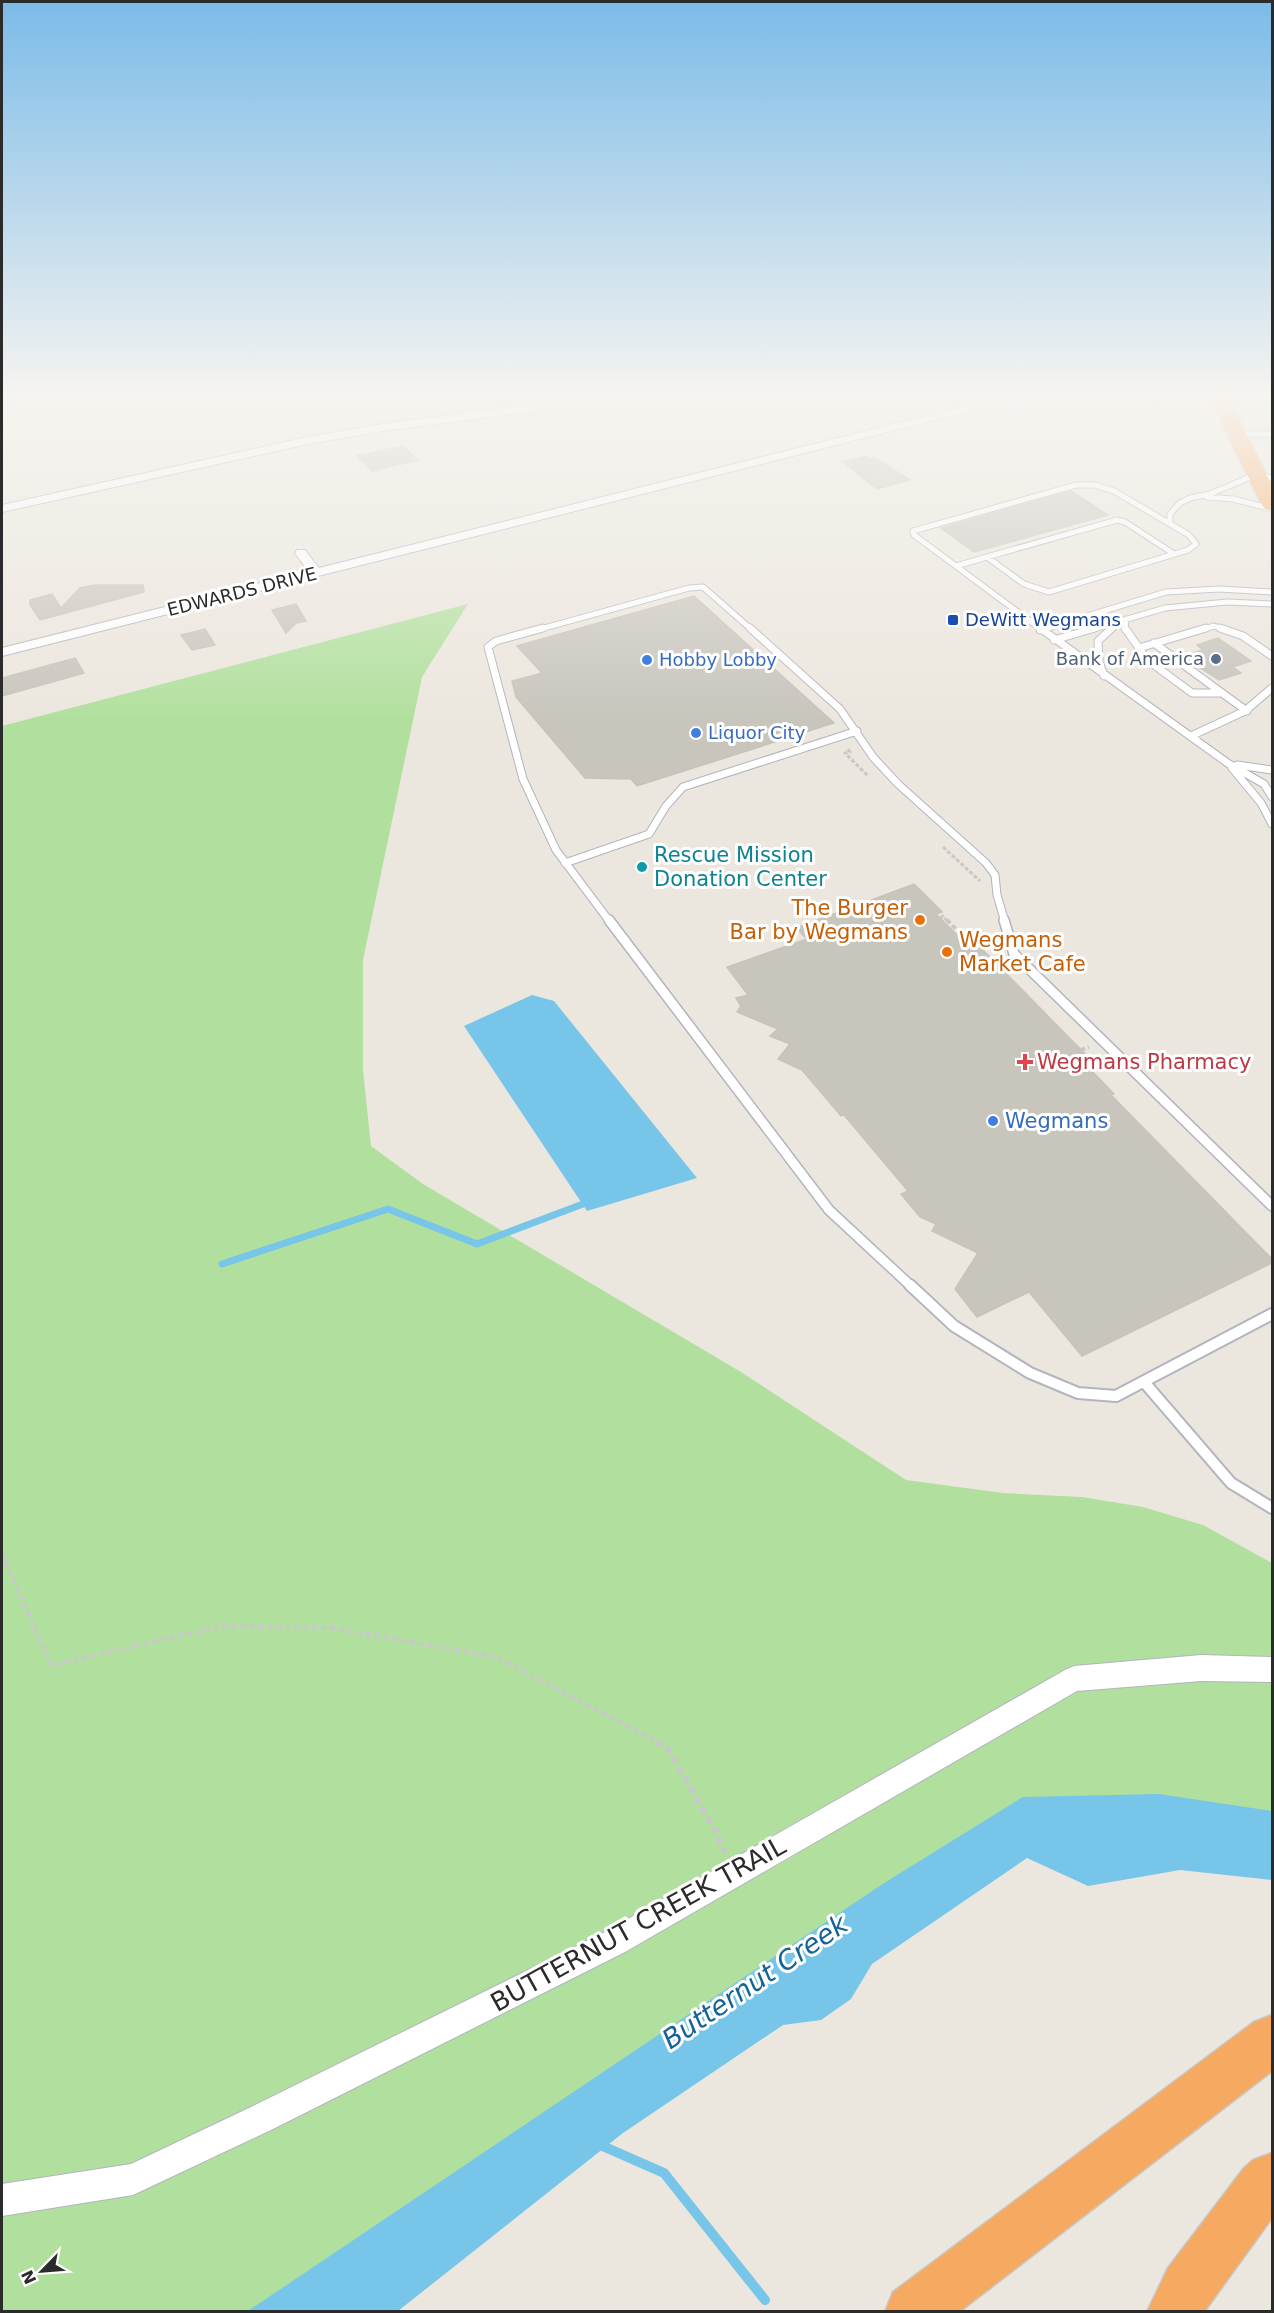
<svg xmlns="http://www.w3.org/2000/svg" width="1274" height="2313" viewBox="0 0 1274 2313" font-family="'DejaVu Sans',sans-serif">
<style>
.green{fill:#b1e09e}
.water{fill:#77c5e9}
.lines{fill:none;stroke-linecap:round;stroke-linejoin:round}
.stream-far1{stroke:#77c5e9;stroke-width:7}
.stream{stroke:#77c5e9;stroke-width:10}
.building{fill:#c8c5bd;stroke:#c8c3b8;stroke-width:1.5}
.lane-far3-casing{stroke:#b2b4be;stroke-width:7}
.lane-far2-casing{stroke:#b2b4be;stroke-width:9}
.lane-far1-casing{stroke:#b2b4be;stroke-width:12}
.lane-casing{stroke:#b2b4be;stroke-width:14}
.street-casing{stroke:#b2b4be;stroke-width:2}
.secondary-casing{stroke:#b2b4be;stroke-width:3}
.highway-casing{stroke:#c8c8c8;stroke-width:3}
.path-far3{stroke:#c8c8c8;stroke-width:3;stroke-dasharray:4 2;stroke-linecap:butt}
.path-far2{stroke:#c8c8c8;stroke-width:4;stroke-dasharray:4.5 3;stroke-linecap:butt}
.path-far1{stroke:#c8c8c8;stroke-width:4.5;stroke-dasharray:5 4;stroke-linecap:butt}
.path{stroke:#c8c8c8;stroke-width:6;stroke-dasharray:7 4.5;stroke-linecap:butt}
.lane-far3{stroke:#fff;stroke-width:5}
.lane-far2{stroke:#fff;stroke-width:7}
.lane-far1{stroke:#fff;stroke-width:9}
.lane{stroke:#fff;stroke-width:10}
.street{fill:#fff;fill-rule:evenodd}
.secondary{fill:#fff;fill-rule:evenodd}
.highway{fill:#f6a960;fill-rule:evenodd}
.transit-dot{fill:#1a4fb4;stroke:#fff;stroke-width:2}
.service-dot{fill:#5c6f8a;stroke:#fff;stroke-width:2}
.shop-dot{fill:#3f7fe0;stroke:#fff;stroke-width:2}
.culture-dot{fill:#0f9aa8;stroke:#fff;stroke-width:2}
.food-dot{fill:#e8710a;stroke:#fff;stroke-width:2}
.health-dot{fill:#e0444e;stroke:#fff;stroke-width:2}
.labels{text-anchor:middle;stroke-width:6;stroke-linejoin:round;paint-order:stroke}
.far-street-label{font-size:18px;fill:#2b2b2b;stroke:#fff}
.far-transit-label{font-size:18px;fill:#164399;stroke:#fff;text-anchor:start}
.far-service-label{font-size:18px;fill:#4e5e75;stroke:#fff;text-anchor:end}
.far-shop-label{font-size:18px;fill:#366cbe;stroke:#fff;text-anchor:start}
.culture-label{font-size:21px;fill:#0d838f;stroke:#fff;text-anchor:start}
.food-label{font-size:21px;fill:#c56008;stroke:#fff;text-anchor:end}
.health-label{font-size:21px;fill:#be3a42;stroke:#fff;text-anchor:start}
.shop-label{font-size:21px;fill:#366cbe;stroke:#fff;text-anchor:start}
.near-street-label{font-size:26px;fill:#2b2b2b;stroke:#fff}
.near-water-label{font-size:27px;font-style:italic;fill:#146397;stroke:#fff}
</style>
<rect width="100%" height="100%" fill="#ece7de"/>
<path class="green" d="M468 604 422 677 363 960V1070L371 1146 423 1184 741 1372 906 1480 1003 1493 1082 1497 1143 1507 1203 1525 1272 1563V1843L995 1846 301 2311 2 2312V726Z"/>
<path class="water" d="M532 995 554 1001 697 1178 587 1211 464 1026Z
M1159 1794 1272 1811V1880L1180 1870 1088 1886 1027 1858 872 1964 851 1999 821 2020 783 2025 623 2133 398 2311H248L881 1885 1023 1797Z"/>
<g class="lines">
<path class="stream-far1" d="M222 1264 388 1209 477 1244 583 1204"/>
<path class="stream" d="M598 2144 664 2173 765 2300"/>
</g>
<path class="building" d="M403 446 418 460 372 471 357 456Z
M866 456 870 459 875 458 910 480 877 489 843 462Z
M1071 491 1108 515 974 552 941 528Z
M95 585H143L144 592 40 620 30 605V600L52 594 61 608 80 588Z
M694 596 834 723 637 786 631 779 585 778 516 697 512 681 542 673 517 646Z
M296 604 306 621 296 623 286 633 272 610Z
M205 629 215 645 192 650 181 635Z
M1218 638 1251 661 1233 667 1241 673 1219 680 1182 656 1203 650 1197 645Z
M75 658 84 673 2 696V678Z
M914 884 942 912 936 914 974 952 982 949 1094 1063 1087 1066 1114 1094 1111 1095 1272 1259V1263L1082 1356 1029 1292 977 1317 955 1289 978 1253 932 1231 936 1224 920 1217 901 1194 908 1191 844 1115 841 1116 802 1070 778 1059 790 1044 770 1036 778 1029 737 1012 741 1006 736 998 748 995 727 967 807 939 796 928Z"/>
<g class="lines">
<defs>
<path id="lane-far3" d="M1237 434H1272
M1076 485H1095L1114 491 1189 535 1196 544 1188 550 1049 592 1024 584 987 557 956 566 914 535 913 531Z
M1207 497 1233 499 1272 509
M1170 524V514L1180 503 1190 498 1210 494 1257 474 1272 478
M987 557 1117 520 1125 522 1174 554
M956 566 1042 630
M537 630 689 588 703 587 752 630
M1041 630 1166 592 1219 589 1272 592
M1090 630 1165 608 1227 602 1272 604
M1111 630 1116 625
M1125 630 1126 619
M1201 630 1214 626 1225 630"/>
<path id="lane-far2" d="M543 628 496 641 488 647 523 779 556 850 610 922
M750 628 840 709 873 757 898 784 986 863 995 875 997 895 1005 922
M1040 628 1229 764 1264 784 1272 797
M1125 628 1139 648
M1206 628 1139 648 1146 659 1192 693H1222L1247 711
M1220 628 1243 636 1272 656
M1040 630 1046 628
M1054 640 1095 628
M1154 643 1222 693
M1104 676 1099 662 1098 641 1112 628
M1191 736 1245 711 1272 688
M1237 765 1272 770
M1232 768 1261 803 1272 824
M565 863 649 834 666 806 683 787 857 731"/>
<path id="lane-far1" d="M609 920 829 1210 912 1287
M1004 920 1014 954 1272 1206"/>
<path id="lane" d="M910 1285 954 1326 1030 1373 1078 1393 1116 1396 1272 1314
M1144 1382 1231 1483 1272 1508"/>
<path id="street" d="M585 396H604L599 399 537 411 383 431 308 444 2 512V505L308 437 383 424Z
M1023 396H1046L1041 399 982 408 2 656V648L308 571 295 553 297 550H305L319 568 982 402Z
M1084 396H1219L1224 399 1219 402 1089 399Z
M1201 1655 1272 1657V1682L1201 1681 1077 1691 625 1952 273 2129 133 2195 2 2216V2184L131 2164 251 2107 605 1932 1065 1670 1074 1666Z"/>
<path id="secondary" d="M2 396H24L22 399 2 403Z"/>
<path id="highway" d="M1209 396H1227L1272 486V511L1265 509 1262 505Z
M1272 2015V2071L959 2312H885L893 2292 1254 2022Z
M1272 2153V2218L1204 2312H1147L1168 2268 1244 2168 1253 2160Z"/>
</defs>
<use href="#lane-far3" class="lane-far3-casing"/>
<use href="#lane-far2" class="lane-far2-casing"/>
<use href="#lane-far1" class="lane-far1-casing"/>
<use href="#lane" class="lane-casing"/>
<use href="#street" class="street-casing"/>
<use href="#secondary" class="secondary-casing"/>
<use href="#highway" class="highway-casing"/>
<path class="path-far3" d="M848 749 850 752 845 753 868 776
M943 847 980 881
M940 918 943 916 948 922"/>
<path class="path-far2" d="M947 920 977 951 981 946 992 943V940
M1081 1050 1089 1047"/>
<path class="path-far1" d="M2 1554 51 1665 223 1626 332 1628 497 1657 660 1743"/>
<path class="path" d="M657 1742 667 1747 716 1832 725 1853"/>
<use href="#lane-far3" class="lane-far3"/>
<use href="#lane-far2" class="lane-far2"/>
<use href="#lane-far1" class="lane-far1"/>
<use href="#lane" class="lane"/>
<use href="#street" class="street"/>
<use href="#secondary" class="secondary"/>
<use href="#highway" class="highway"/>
</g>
<linearGradient id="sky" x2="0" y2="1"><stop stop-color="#7bbbe8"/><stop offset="0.55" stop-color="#f6f4f0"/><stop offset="1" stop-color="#f6f4f0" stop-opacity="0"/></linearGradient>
<rect width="1274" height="719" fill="url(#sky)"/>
<rect class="transit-dot" x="947" y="614" width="12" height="12" rx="3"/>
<circle class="service-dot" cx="1216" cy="659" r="6"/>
<g class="shop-dot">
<circle cx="647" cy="660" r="6"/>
<circle cx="696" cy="733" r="6"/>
<circle cx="993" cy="1121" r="6"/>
</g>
<circle class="culture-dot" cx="642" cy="867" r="6"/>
<g class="food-dot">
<circle cx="920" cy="920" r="6"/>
<circle cx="947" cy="952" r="6"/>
</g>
<path class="health-dot" d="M1022 1053h6v6h6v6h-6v6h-6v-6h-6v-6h6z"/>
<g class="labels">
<g class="far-street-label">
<text transform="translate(242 592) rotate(-14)" y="6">EDWARDS DRIVE</text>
</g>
<g class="far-transit-label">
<text x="965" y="626">DeWitt Wegmans</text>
</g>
<g class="far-service-label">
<text x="1204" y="665">Bank of America</text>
</g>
<g class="far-shop-label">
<text x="659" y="666">Hobby Lobby</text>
<text x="708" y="739">Liquor City</text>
</g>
<g class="culture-label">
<text x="654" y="862">Rescue Mission<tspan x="654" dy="24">Donation Center</tspan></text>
</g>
<g class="food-label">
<text x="908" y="915">The Burger<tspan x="908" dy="24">Bar by Wegmans</tspan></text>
<text x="959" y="947" text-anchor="start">Wegmans<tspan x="959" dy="24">Market Cafe</tspan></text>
</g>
<g class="health-label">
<text x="1037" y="1069">Wegmans Pharmacy</text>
</g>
<g class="shop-label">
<text x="1005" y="1128">Wegmans</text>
</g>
<g class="near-street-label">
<text transform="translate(638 1924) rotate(-29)" y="9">BUTTERNUT CREEK TRAIL</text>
</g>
<g class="near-water-label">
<text transform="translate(755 1982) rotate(-34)" y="9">Butternut Creek</text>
</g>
</g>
<rect width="1274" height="2313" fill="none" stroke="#2b2b2b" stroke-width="6"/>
<g transform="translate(42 2271) rotate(245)" stroke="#ffffff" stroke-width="4.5" paint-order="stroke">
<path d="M0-4.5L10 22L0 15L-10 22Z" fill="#2b2b2b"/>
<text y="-9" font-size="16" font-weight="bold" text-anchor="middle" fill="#2b2b2b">N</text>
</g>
</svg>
